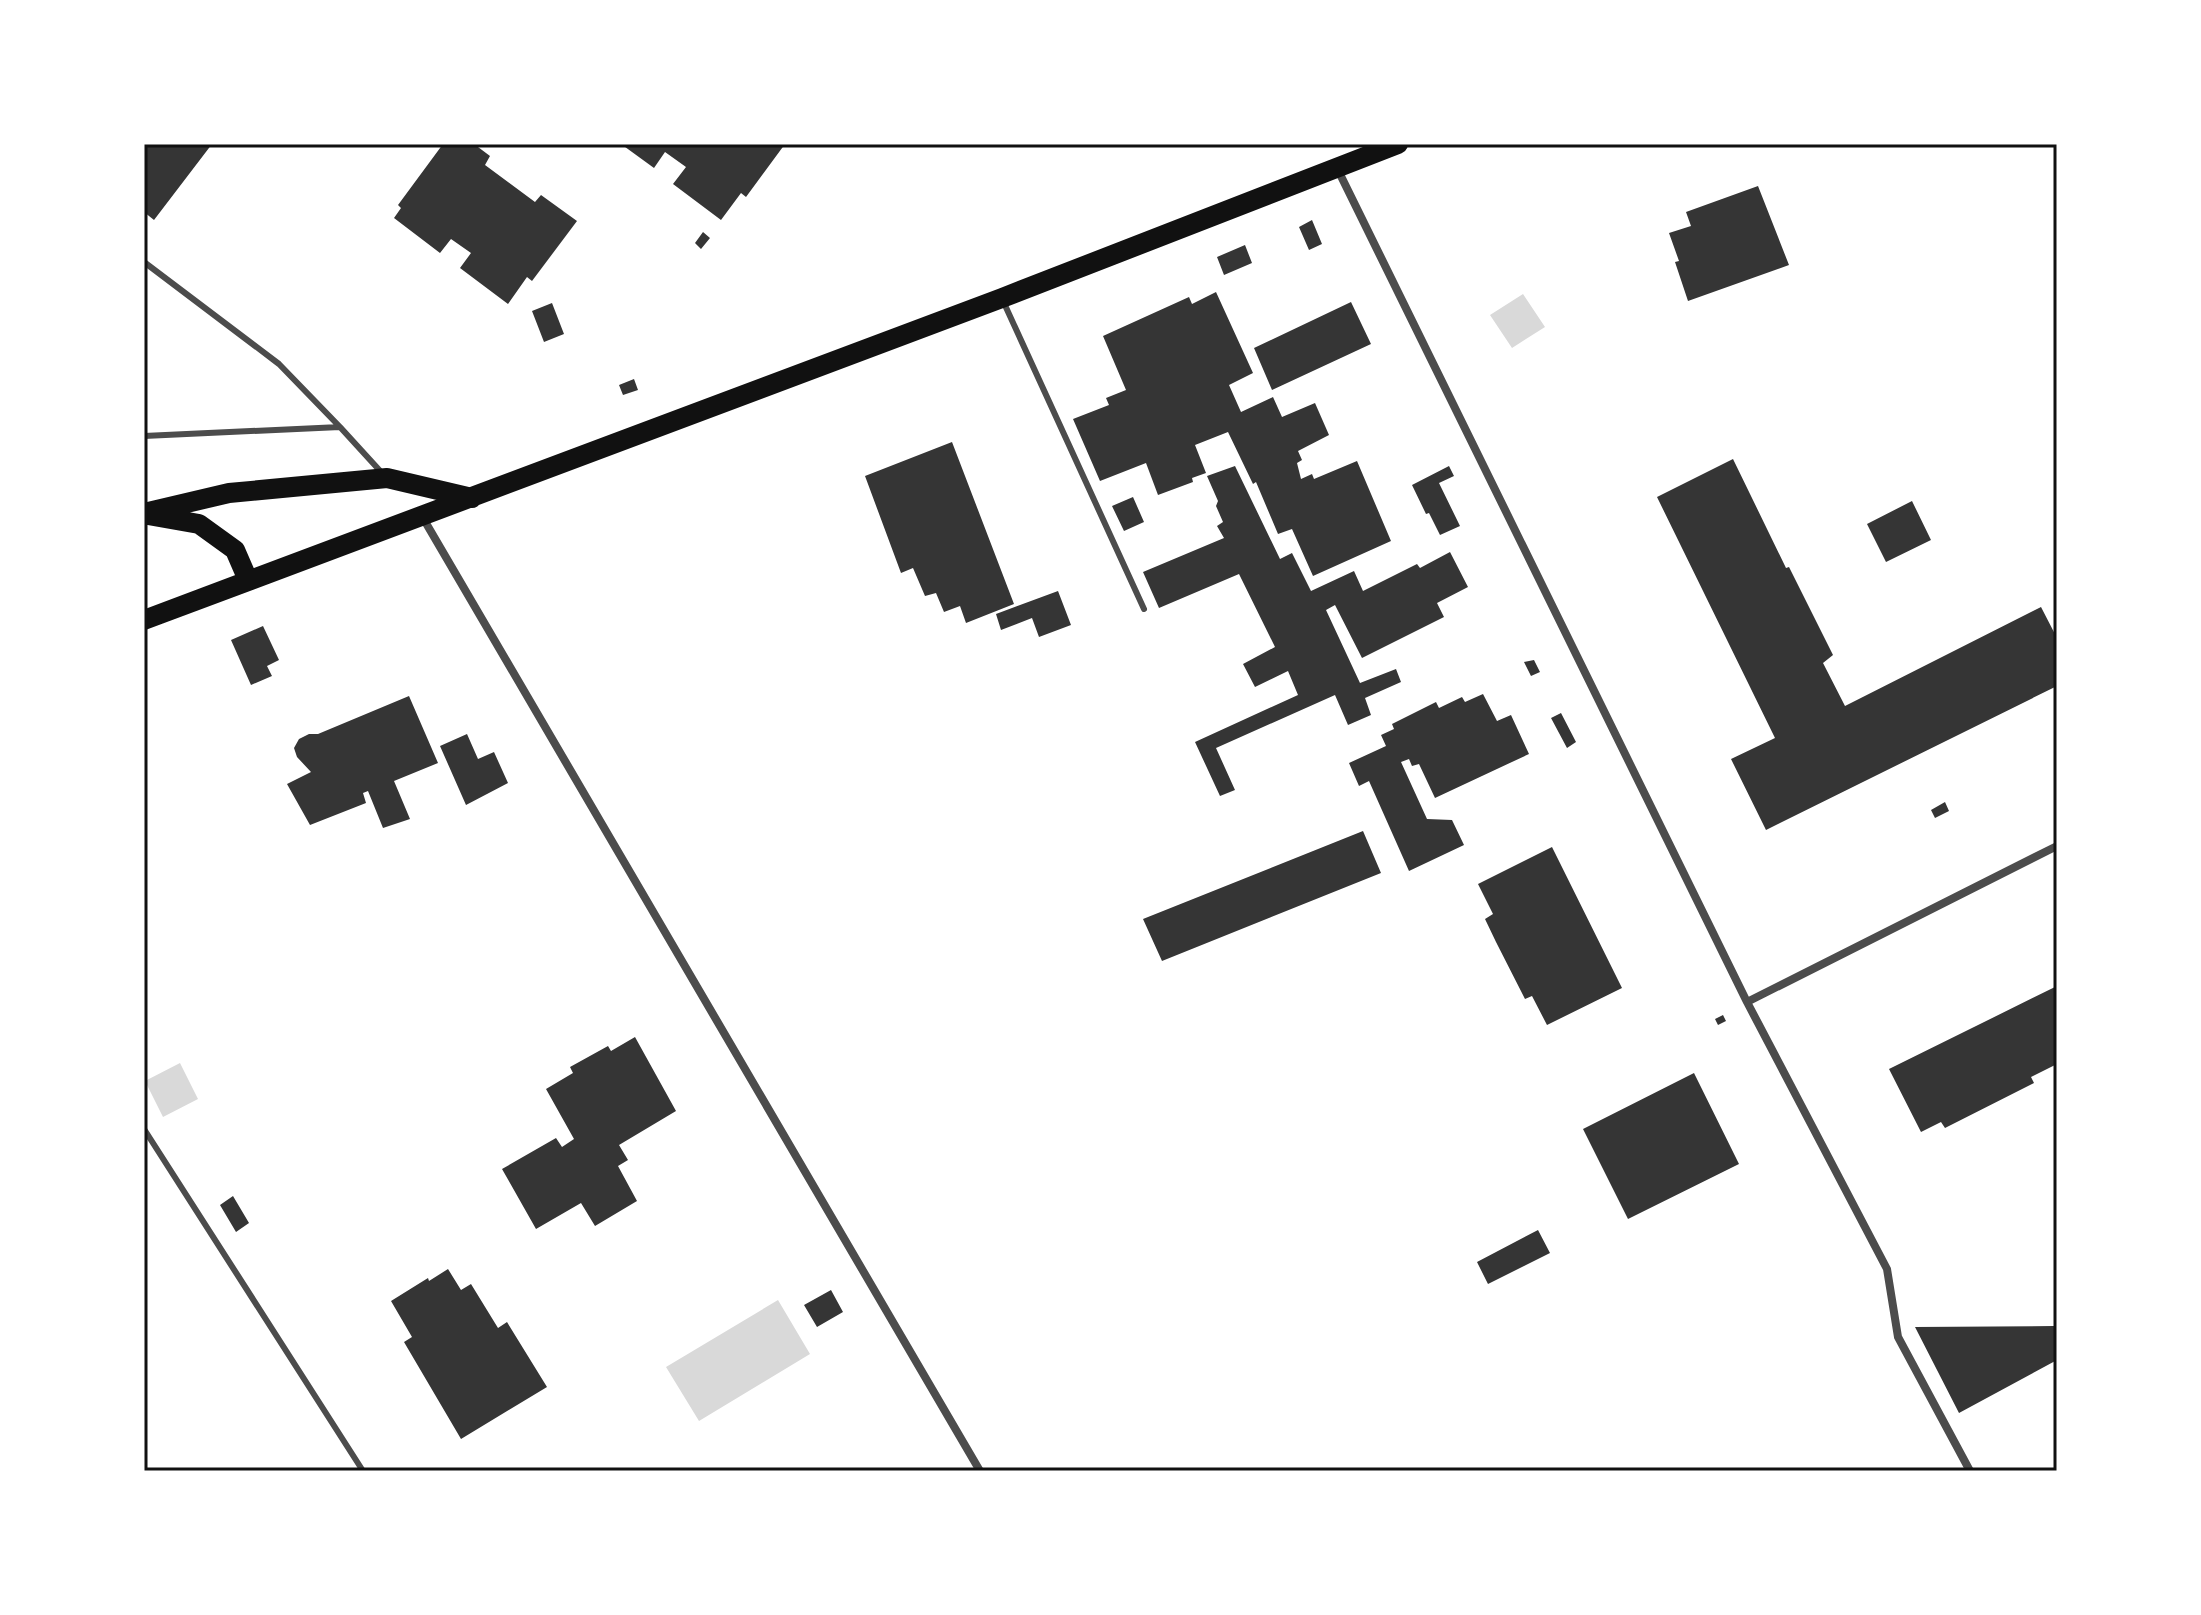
<svg xmlns="http://www.w3.org/2000/svg" width="2201" height="1615" viewBox="0 0 2201 1615" font-family="'IBM Plex Sans',sans-serif">
<style>
.water{fill:#d9d9d9}
.building{fill:#353535}
.lines{fill:none;stroke-linecap:round;stroke-linejoin:round}
.service{stroke:#4c4c4c;stroke-width:6}
.minor{stroke:#4c4c4c;stroke-width:8}
.primary{stroke:#111;stroke-width:20}
.neatline{fill:none;stroke:#111;stroke-width:3}
</style>
<rect width="100%" height="100%" fill="#fff"/>
<path class="water" d="M1523 294 1545 327 1512 348 1490 315Z
M180 1063 198 1099 163 1117 145 1081Z
M778 1300 810 1354 699 1421 666 1367Z"/>
<path class="building" d="M144 144H212L154 220 144 212Z
M443 144H474L490 156 485 165 535 202 541 195 577 221 532 281 527 277 508 304 460 268 471 253 451 239 440 253 394 218 401 208 398 205Z
M621 144H785L746 197 741 193 721 220 673 184 686 167 665 152 654 168Z
M1758 186 1789 265 1688 301 1675 262 1679 261 1669 233 1691 226 1686 212Z
M1312 220 1322 244 1309 250 1299 227Z
M703 232 710 238 701 249 695 243Z
M1245 245 1252 263 1224 275 1217 257Z
M1216 292 1253 373 1229 385 1241 412 1273 397 1282 417 1315 403 1329 435 1298 451 1302 460 1297 463 1301 479 1312 474 1314 479 1357 461 1391 541 1313 576 1292 529 1278 534 1256 482 1253 484 1228 432 1195 445 1206 473 1192 478 1193 482 1158 495 1146 463 1100 481 1073 419 1109 405 1106 398 1126 390 1103 336 1189 297 1192 304Z
M1351 302 1371 344 1272 390 1254 348Z
M552 303 564 334 544 342 532 311Z
M634 379 638 390 623 395 619 385Z
M952 442 1014 604 966 623 960 606 944 612 936 593 925 596 913 568 901 573 865 476Z
M1733 459 1786 568 1789 567 1833 655 1823 663 1845 706 2041 607 2057 638V686L1766 830 1731 759 1775 738 1657 497Z
M1235 466 1280 559 1292 553 1311 591 1354 571 1363 591 1417 564 1420 568 1450 552 1468 587 1437 603 1444 617 1362 658 1335 605 1326 610 1360 683 1396 669 1401 682 1365 698 1371 715 1348 725 1335 695 1216 748 1235 790 1220 796 1195 742 1298 695 1288 671 1255 687 1243 664 1275 647 1239 574 1159 608 1143 572 1224 538 1217 526 1223 522 1216 506 1218 501 1207 476Z
M1449 466 1454 476 1439 483 1460 526 1440 535 1429 513 1426 514 1412 485Z
M1133 497 1144 522 1124 531 1112 506Z
M1912 501 1931 540 1886 562 1867 524Z
M1058 591 1071 625 1039 637 1032 618 1001 630 996 614Z
M263 626 279 660 267 666 272 676 251 685 231 640Z
M1534 660 1540 672 1531 676 1524 662Z
M1483 694 1497 721 1511 715 1529 754 1435 798 1419 764 1412 766 1409 759 1401 762 1427 819 1452 820 1464 845 1409 871 1369 781 1359 786 1349 763 1386 746 1381 735 1394 729 1392 724 1436 702 1439 708 1462 697 1465 702Z
M409 696 438 763 394 781 410 819 383 828 368 791 363 793 366 803 310 825 287 784 311 772 297 757 294 748 299 739 309 734H318Z
M1561 713 1576 742 1567 748 1551 718Z
M467 734 478 759 494 752 508 783 466 805 440 746Z
M1945 802 1949 811 1935 818 1931 810Z
M1363 831 1381 873 1162 961 1143 919Z
M1552 847 1622 988 1547 1025 1532 996 1525 999 1496 942 1485 919 1493 914 1478 884Z
M2057 986V1064L2031 1077 2034 1083 1945 1128 1941 1122 1921 1132 1889 1069Z
M1723 1015 1726 1021 1718 1025 1715 1019Z
M635 1037 676 1111 619 1145 628 1160 618 1166 637 1201 595 1226 581 1203 536 1229 502 1169 556 1138 562 1147 574 1139 546 1089 573 1073 570 1067 608 1046 611 1051Z
M1694 1073 1739 1164 1628 1219 1583 1129Z
M233 1196 249 1223 236 1232 220 1205Z
M1538 1230 1550 1253 1488 1284 1477 1262Z
M448 1269 461 1290 471 1284 498 1328 507 1322 547 1387 461 1439 404 1342 412 1337 391 1301 428 1278 429 1281Z
M831 1290 843 1312 817 1327 804 1305Z
M2054 1326 2057 1333V1360L1959 1413 1915 1327Z"/>
<g class="lines">
<path class="service" d="M144 262 279 364 340 427
M1004 303 1144 609
M144 436 340 427 382 473
M144 1129 363 1471"/>
<path class="minor" d="M1337 168 1747 1002 1887 1269 1898 1337 1970 1471
M423 518 980 1471
M1747 1002 2057 846"/>
<path class="primary" d="M144 513 229 493 387 478 472 498
M148 515 199 524 235 550 248 580
M144 620 1002 298 1398 144"/>
</g>
<rect width="2201" height="1615" fill="none" stroke="#ffffff" stroke-width="292"/>
<rect x="146" y="146" width="1909" height="1323" class="neatline"/>
</svg>
